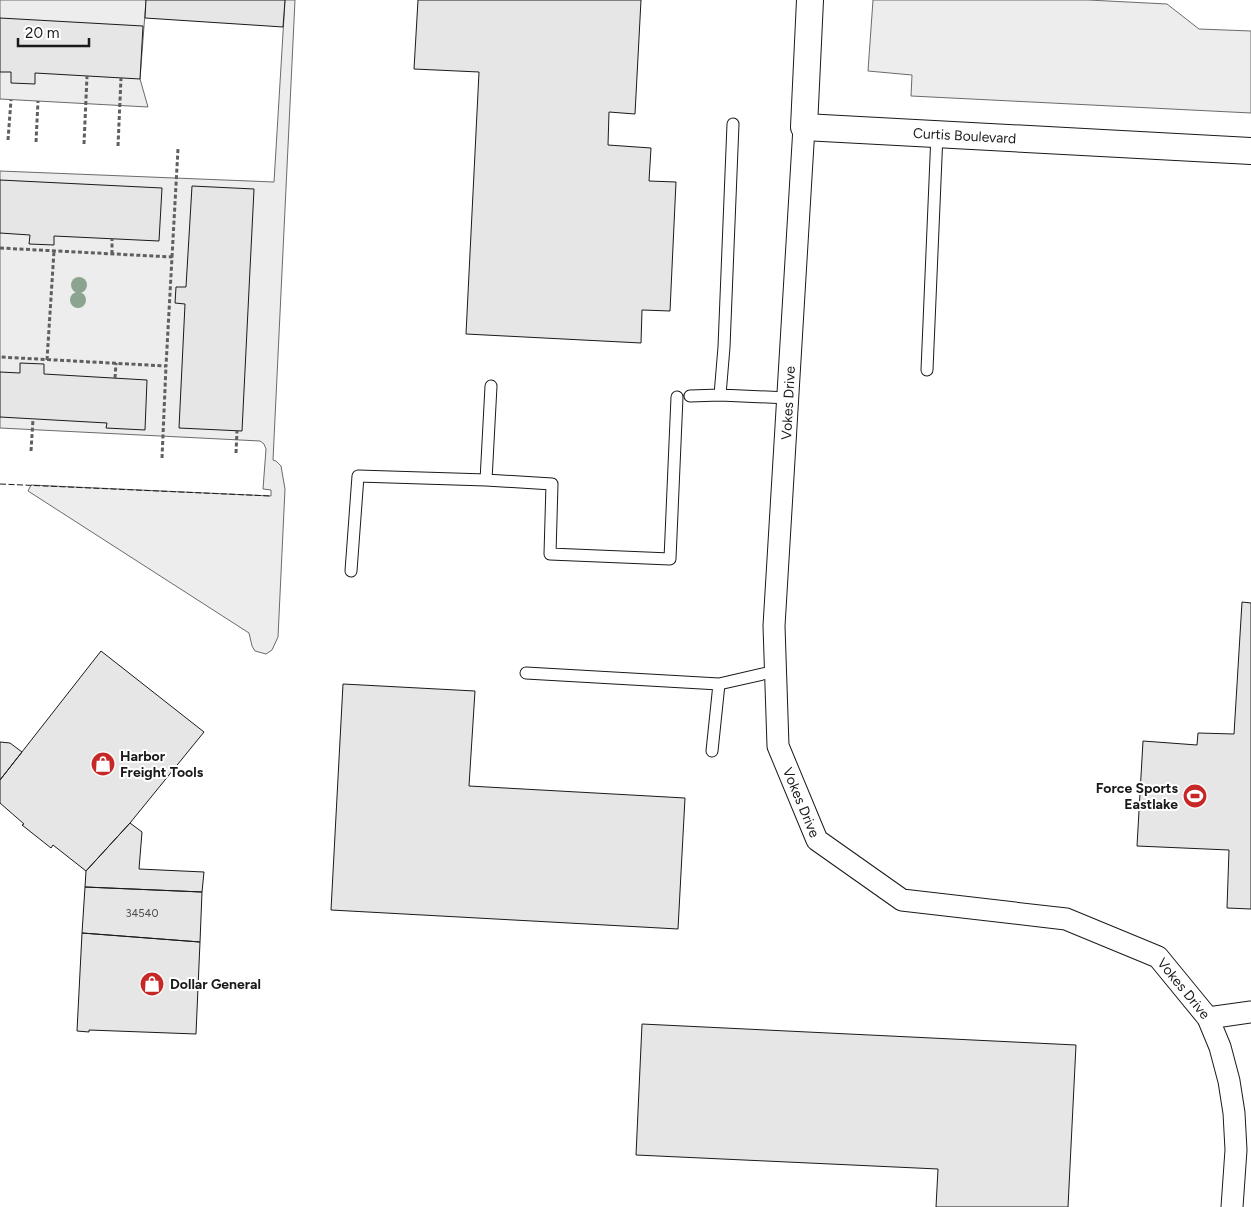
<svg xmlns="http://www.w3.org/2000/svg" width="1251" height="1207" viewBox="0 0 1251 1207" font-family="Figtree,sans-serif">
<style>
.built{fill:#ededed;stroke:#6a6a6a}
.building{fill:#e6e6e6;stroke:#1a1a1a}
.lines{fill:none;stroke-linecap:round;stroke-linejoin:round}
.service-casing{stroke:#1a1a1a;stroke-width:13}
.minor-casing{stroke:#1a1a1a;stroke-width:23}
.tertiary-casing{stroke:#1a1a1a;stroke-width:28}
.path{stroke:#5f5f5f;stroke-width:3;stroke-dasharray:4 2.5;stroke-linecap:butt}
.service{stroke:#fff;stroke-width:11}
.minor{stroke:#fff;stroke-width:21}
.tertiary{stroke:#fff;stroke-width:26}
.fence{stroke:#1a1a1a;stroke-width:1;stroke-dasharray:6 2.5;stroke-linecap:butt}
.tree{fill:#8aa48f}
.labels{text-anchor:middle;stroke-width:4;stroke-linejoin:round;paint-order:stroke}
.number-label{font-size:11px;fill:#4d4d4d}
.street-label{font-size:14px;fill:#1a1a1a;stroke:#fff}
.poi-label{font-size:14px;font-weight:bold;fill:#1a1a1a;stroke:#fff;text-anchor:start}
</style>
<rect width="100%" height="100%" fill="#fff"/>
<path class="built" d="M0 0H146L140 79 148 107 0 99Z
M285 0H295L273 460 276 461 281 466 285 489 278 637 272 650 266 654 255 651 252 646 249 633 28 491 31 485 271 496V490L263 489 266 449 264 444 260 441 0 428V171L274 182Z
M873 0H1088L1167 4 1199 29 1251 31V113L911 96 912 75 868 71Z"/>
<path class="building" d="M146 0H285L283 27 145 18Z
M418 0H641L635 114 609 112 608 145 651 148 649 181 676 182 670 311 642 310 641 343 466 334 479 72 414 69Z
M0 18 143 26 140 79 35 73V84L11 83V72H0Z
M0 180 162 188 159 241 54 236V245L29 244 30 235 0 233Z
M192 186 254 189 242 431 179 428 185 304 175 303 176 287H186Z
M20 363 44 364V374L147 380 145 430 106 428 107 423 0 417V372L20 373Z
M1242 602 1251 603V909L1227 908 1229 850 1137 846 1143 741 1197 745 1198 733 1234 734Z
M101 651 204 732 130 823 86 871 53 845 51 848 22 825 24 824 0 803V780Z
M343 684 475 691 469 786 685 798 678 929 331 910Z
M0 742 10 743 22 752 0 780Z
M130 823 142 832 139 869 204 872 202 892 85 887 86 871Z
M85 887 202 892 200 942 82 933Z
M82 933 200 942 196 1034 89 1030V1032L77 1031Z
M642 1024 1076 1045 1068 1207H936L938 1169 636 1155Z"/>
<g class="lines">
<defs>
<path id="service" d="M927 370 937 134
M720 395 788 398
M690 396 720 395 724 347 733 124
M486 480 491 386
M351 571 358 476 486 480 552 484 550 554 670 559 677 397
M526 673 719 684
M712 751 719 684 776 671"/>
<g id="minor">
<path id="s1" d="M804 127 774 626 778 746 817 840 902 900 1066 919 1158 957 1208 1018 1220 1047 1229 1081 1234 1113 1236 1150 1232 1207"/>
<path d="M1208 1018 1251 1012"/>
</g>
<g id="tertiary">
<path id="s2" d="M810 0 804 127 1251 151"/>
</g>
</defs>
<use href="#service" class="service-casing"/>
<use href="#minor" class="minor-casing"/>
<use href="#tertiary" class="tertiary-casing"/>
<path class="path" d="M8 140 11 100
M36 142 38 101
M84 144 87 76
M118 146 121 78
M0 248 172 257 166 366 0 357
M112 254V239
M172 257 178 149
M47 360 54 251
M115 378 116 363
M31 451 33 419
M236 453 237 431
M162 458 166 366"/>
<use href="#service" class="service"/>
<use href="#minor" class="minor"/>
<use href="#tertiary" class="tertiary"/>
<path class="fence" d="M0 484 271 496"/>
</g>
<g class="tree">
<circle cx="79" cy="285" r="8"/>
<circle cx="78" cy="300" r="8"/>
</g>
<defs>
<symbol id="shop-disc" viewBox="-11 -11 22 22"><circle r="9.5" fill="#c62828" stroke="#fff"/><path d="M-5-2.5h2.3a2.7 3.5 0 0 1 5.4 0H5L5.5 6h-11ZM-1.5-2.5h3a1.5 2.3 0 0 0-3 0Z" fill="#fff"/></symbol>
<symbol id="stadium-disc" viewBox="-11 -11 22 22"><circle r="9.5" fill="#c62828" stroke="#fff"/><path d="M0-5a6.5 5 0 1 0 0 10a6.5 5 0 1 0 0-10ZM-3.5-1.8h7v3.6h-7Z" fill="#fff"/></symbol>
</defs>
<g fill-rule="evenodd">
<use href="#shop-disc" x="89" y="750" width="28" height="28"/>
<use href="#stadium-disc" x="1181" y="782" width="28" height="28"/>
<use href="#shop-disc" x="138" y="970" width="28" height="28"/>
</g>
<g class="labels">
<g class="number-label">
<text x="142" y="917">34540</text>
</g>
<g class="street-label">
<text dy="5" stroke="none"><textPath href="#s2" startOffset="288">Curtis Boulevard</textPath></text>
<text transform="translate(788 403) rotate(-87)" y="5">Vokes Drive</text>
<text dy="5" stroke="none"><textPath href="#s1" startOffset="681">Vokes Drive</textPath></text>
<text dy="5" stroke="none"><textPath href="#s1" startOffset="1131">Vokes Drive</textPath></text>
</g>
<g class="poi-label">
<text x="120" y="761">Harbor<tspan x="120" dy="16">Freight Tools</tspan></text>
<text x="1178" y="793" text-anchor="end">Force Sports<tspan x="1178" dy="16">Eastlake</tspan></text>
<text x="170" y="989">Dollar General</text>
</g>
</g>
<path d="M18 38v8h71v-8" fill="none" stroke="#1a1a1a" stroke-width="2.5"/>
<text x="25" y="38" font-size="15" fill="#1a1a1a" stroke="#ffffff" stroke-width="4" paint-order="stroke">20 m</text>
</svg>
